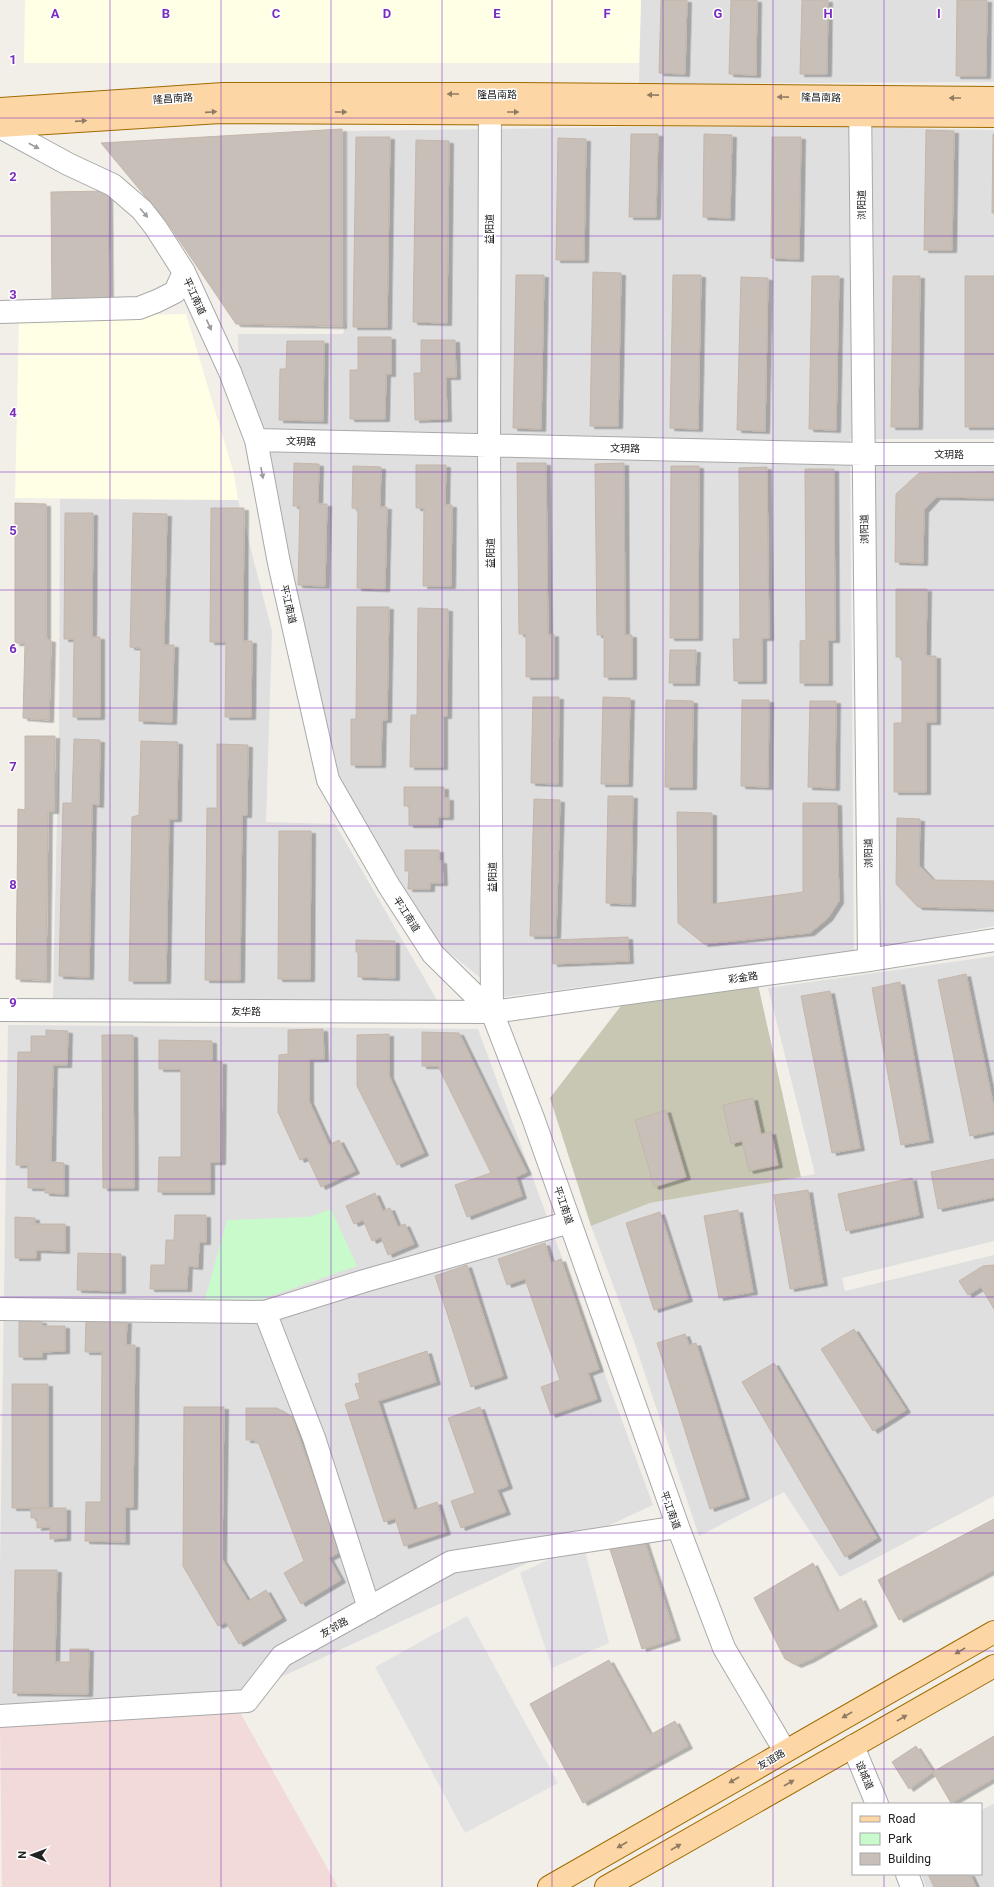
<svg xmlns="http://www.w3.org/2000/svg" width="994" height="1887" viewBox="0 0 994 1887" font-family="Roboto,'Noto Sans SC',sans-serif">
<style>
.residential{fill:#e0dfdf}
.commercial{fill:#f2dad9}
.education{fill:#ffffe5}
.construction{fill:#c7c7b4}
.park{fill:#c8facc}
.parking{fill:#e2e2e2}
.building{fill:#c7bfb8;stroke:#c4b6ab;filter:url(#shadow)}
.lines{fill:none;stroke-linecap:round;stroke-linejoin:round}
.minor-casing{stroke:#a9a9a9;stroke-width:24}
.major-casing{stroke:#a06b00;stroke-width:24}
.minor{stroke:#fff;stroke-width:22}
.major{stroke:#fcd6a4;stroke-width:22}
.oneway{fill:#8f7c63}
.oneway2{fill:#9c9c9c}
.grid{fill:none;stroke:#7b2cbf;stroke-width:1;stroke-opacity:0.55}
.labels{text-anchor:middle;stroke-width:3;stroke-linejoin:round;paint-order:stroke}
.street-label{font-size:10px;fill:#222;stroke:#fff}
.grid-label{font-size:13px;text-anchor:middle;font-weight:bold;fill:#7b2cbf;stroke:#fff;stroke-width:3;stroke-linejoin:round;paint-order:stroke}
</style>
<defs>
<filter id="shadow"><feDropShadow dx="4.5" dy="2.5" stdDeviation="0" flood-color="#0004"/></filter>
</defs>
<rect width="100%" height="100%" fill="#f2efe9"/>
<path class="residential" d="M641 0H994V82L639 84Z
M638 127H851L994 130V439H850L854 951 504 997 436 942 340 780 278 516 256 408 239 368 238 334H343L347 320V131Z
M874 463 994 465V926L878 948Z
M60 499 238 500 272 631 266 822 335 824 437 1000 53 999 59 731Z
M994 956V1241L842 1278 845 1291 994 1255V1496L840 1577 784 1492 699 1536 634 1341 591 1226 650 1203 815 1174 768 988Z
M8 1025 478 1029 653 1505 238 1697 0 1712V1567Z
M994 1804V1887H926L921 1874H981V1810Z"/>
<path class="commercial" d="M237 1707 338 1887H2L0 1723Z"/>
<path class="education" d="M25 0H641L639 63H24Z
M186 314 234 474 238 500 15 498 19 318Z"/>
<path class="construction" d="M757 980 801 1177 650 1203 591 1226 550 1098 627 998Z"/>
<path class="park" d="M331 1209 357 1266 262 1299H205L227 1220 309 1217Z"/>
<path class="parking" d="M583 1543 609 1643 552 1668 520 1573Z
M467 1616 558 1783 465 1833 375 1667Z"/>
<path class="building" d="M661 0H687L685 74 659 73Z
M731 0H757L756 75 729 74Z
M802 0H828L827 74H800Z
M957 0H987L986 76H956Z
M342 129V326L236 324 169 225 101 143Z
M926 130 954 131 952 250H924Z
M631 134H658L656 217H629Z
M704 134 732 135 730 218 703 217Z
M993 134H994V213H992Z
M356 137H390L387 327H353Z
M772 137H801L799 259 771 258Z
M558 138 586 139 584 260H556Z
M416 140 449 141 447 323 413 322Z
M108 191 109 304H52L51 192Z
M593 272 621 273 618 426H590Z
M516 275H544L541 429 513 428Z
M673 275H701L698 429 670 428Z
M812 276H839L836 430 809 429Z
M893 276H920L918 427H891Z
M965 276H994V427H965Z
M741 277 768 278 765 431 737 430Z
M358 337H391V374H386L385 419H350V370H358Z
M421 340H455L456 377H446L447 419 415 420 414 373H421Z
M287 341H324L323 421 279 420 280 369H286Z
M294 463 319 464 318 504H327L325 586 298 585 300 506H293Z
M517 463H546L548 635 554 634V677H526V634H519Z
M624 463 625 635H632V677H604V635H597L595 464Z
M416 465H446L445 505H452L451 586H423L424 508H416Z
M353 466 381 467 380 507H387L385 589 357 588 358 509 352 508Z
M671 466H699L698 638H670Z
M767 467 769 638H762V681H734L733 639H740L739 468Z
M805 469H834L835 640H828V683H800V641L806 640Z
M994 472V498L936 497 924 510 923 563 895 562 896 494 919 473Z
M15 503 46 504V639L51 640 49 720 23 718 25 643H15Z
M211 508H244L243 641H252L251 717H225L226 642H210Z
M65 513H93L92 637H100V717H73L74 639H64Z
M133 513 167 514 164 645H174L172 722 139 721 141 648 130 647Z
M896 589H927L926 656H936V722H926V792H894V723H902V657H896Z
M357 607H389L387 720H382L381 765H351V719H356Z
M418 608 448 609 447 716H443V767H410L411 715H417Z
M670 650H696L695 683H669Z
M533 697H559L558 784 531 783Z
M603 697 630 698 628 784H601Z
M666 700 693 701 692 787H665Z
M742 700H769L768 787 741 786Z
M810 701H836L835 788 808 787Z
M25 736H55L54 811H48L46 980 16 979 18 809 25 810Z
M74 739 100 740 99 805 92 804 89 977 59 976 63 803H72Z
M141 741 178 742 177 819H169L166 981H129L132 817 139 815Z
M217 744 248 745 247 815H242L240 980H205L207 808H217Z
M404 787H444V798H449V817H438V825H409V806H404Z
M608 796H633L631 904 606 903Z
M534 799 560 800 556 936H530Z
M803 803H837L839 901 828 918 810 933 704 944 678 923 677 812 712 813V904L803 892Z
M897 818 920 819 919 865 933 880 994 881V909L918 907 896 884Z
M279 831H311L310 979H278Z
M405 850H439V861H442L443 883H430V889H408L409 871H405Z
M628 937 629 961 553 964 552 940Z
M356 940 395 941V978L358 977V952H356Z
M966 974 994 1108V1131L970 1136 938 980Z
M900 982 929 1140 901 1145 872 988Z
M830 991 860 1148 832 1153 801 996Z
M323 1029 324 1059H309V1101L329 1145 339 1140 355 1171 321 1187 307 1157 300 1160 278 1112 279 1055 288 1054V1030Z
M46 1030 68 1031 67 1065H53L51 1162 64 1163V1194L45 1193V1188H28V1165H16L18 1052H31V1036H46Z
M422 1032 459 1033 527 1172 516 1177 522 1196 467 1217 455 1185 491 1173 438 1066H422Z
M389 1034V1076L424 1153 397 1165 357 1086V1035Z
M102 1035H133L134 1188H103Z
M159 1040 212 1041V1062H222L221 1162H210V1192H158L159 1157H181V1069H159Z
M753 1098 761 1134 771 1132 778 1165 749 1171 742 1141 731 1144 723 1105Z
M666 1110 686 1177 654 1187 635 1120Z
M994 1159V1197L938 1209 931 1172Z
M912 1178 919 1215 846 1231 838 1194Z
M808 1190 823 1283 790 1289 774 1195Z
M375 1193 383 1211 390 1208 398 1227 405 1224 414 1244 388 1255 381 1237 372 1241 363 1220 354 1224 346 1206Z
M738 1210 753 1292 719 1298 704 1216Z
M660 1212 688 1299 654 1310 626 1223Z
M175 1215H206V1242H199L198 1267 188 1266 187 1289H150L151 1265H165L166 1240H174Z
M15 1217 35 1218V1224H65V1251L36 1250V1258H15Z
M545 1243 551 1263 561 1259 599 1369 588 1373 597 1399 551 1415 541 1387 560 1380 525 1279 507 1285 498 1259Z
M78 1253 121 1254V1291L77 1290Z
M467 1265 503 1376 471 1387 435 1276Z
M994 1265V1309L981 1287 968 1295 959 1281 983 1266Z
M19 1321H42V1326H65V1351L42 1352V1357H19Z
M86 1321H127L126 1345H135L133 1507H125V1542L85 1541 86 1502H101L102 1352H85Z
M854 1329 906 1410 873 1431 821 1349Z
M685 1334 689 1345 696 1343 745 1497 710 1509 657 1343Z
M427 1351 436 1382 378 1401 414 1510 437 1502 446 1532 404 1546 395 1518 384 1522 345 1404 360 1399 355 1384 360 1383 358 1374Z
M774 1363 877 1538 845 1557 742 1382Z
M12 1384H48V1508H12Z
M184 1407H224L222 1559 248 1601 266 1590 282 1618 239 1644 226 1622 218 1626 183 1566Z
M480 1407 508 1486 497 1490 506 1512 461 1528 451 1501 475 1493 448 1418Z
M246 1408H277L292 1417 340 1552 329 1558 341 1580 301 1604 284 1573 304 1561 259 1444 253 1440H246Z
M31 1508H66V1538L50 1539V1527L37 1528V1518H31Z
M994 1519V1570L899 1620 878 1580Z
M642 1534 676 1638 642 1649 609 1546Z
M813 1563 837 1612 861 1598 873 1624 811 1659 797 1665 785 1659 754 1598Z
M15 1570H57L55 1662H70V1649H89L88 1694 13 1693Z
M609 1660 650 1735 675 1721 688 1746 583 1803 530 1704Z
M994 1736V1778L951 1803 933 1772Z
M916 1746 933 1772 909 1789 892 1762Z
M928 1874H970L976 1887H934Z"/>
<g class="lines">
<defs>
<path id="minor" d="M490 95 489 445 492 1012
M860 98 869 960
M0 127 68 164 113 185 142 210 156 228 184 272 230 372 256 440 279 563 328 780 389 886 433 954 492 1012 533 1118 678 1527 724 1648 785 1751
M0 312 139 308 157 301 175 292 184 272
M256 440 864 454H994
M0 1010 492 1012 869 960 994 940
M0 1309 265 1312 364 1281 570 1222
M265 1312 314 1438 369 1608
M0 1716 247 1701 282 1656 451 1562 678 1527
M853 1746 877 1804
M907 1874 912 1887"/>
<path id="major" d="M0 109 223 94H518L994 98
M0 126 220 112 994 116
M549 1887 994 1632
M606 1887 994 1666"/>
</defs>
<use href="#minor" class="minor-casing"/>
<use href="#major" class="major-casing"/>
<use href="#minor" class="minor"/>
<use href="#major" class="major"/>
</g>
<defs><path id="oneway-solid" d="M-6-.8H1V-3.2L6.5 0L1 3.2V.8H-6Z"/></defs>
<g class="oneway">
<use href="#oneway-solid" transform="translate(453 94) rotate(-180)"/>
<use href="#oneway-solid" transform="translate(653 95) rotate(-179)"/>
<use href="#oneway-solid" transform="translate(783 97) rotate(-179)"/>
<use href="#oneway-solid" transform="translate(955 98) rotate(-180)"/>
<use href="#oneway-solid" transform="translate(211 112) rotate(-4)"/>
<use href="#oneway-solid" transform="translate(341 112)"/>
<use href="#oneway-solid" transform="translate(513 112)"/>
<use href="#oneway-solid" transform="translate(81 121) rotate(-4)"/>
<use href="#oneway-solid" transform="translate(960 1651) rotate(150)"/>
<use href="#oneway-solid" transform="translate(847 1715) rotate(150)"/>
<use href="#oneway-solid" transform="translate(902 1718) rotate(-30)"/>
<use href="#oneway-solid" transform="translate(734 1780) rotate(150)"/>
<use href="#oneway-solid" transform="translate(789 1783) rotate(-30)"/>
<use href="#oneway-solid" transform="translate(622 1845) rotate(150)"/>
<use href="#oneway-solid" transform="translate(676 1847) rotate(-30)"/>
</g>
<g class="oneway2">
<use href="#oneway-solid" transform="translate(34 146) rotate(28)"/>
<use href="#oneway-solid" transform="translate(144 213) rotate(49)"/>
<use href="#oneway-solid" transform="translate(209 325) rotate(65)"/>
<use href="#oneway-solid" transform="translate(262 473) rotate(79)"/>
</g>
<path class="grid" d="M110 0V1887M221 0V1887M331 0V1887M442 0V1887M552 0V1887M663 0V1887M773 0V1887M884 0V1804M0 118H994M0 236H994M0 354H994M0 472H994M0 590H994M0 708H994M0 826H994M0 944H994M0 1061H994M0 1179H994M0 1297H994M0 1415H994M0 1533H994M0 1651H994M0 1769H994M884 1874V1887"/>
<g class="labels">
<g class="street-label">
<text x="497" y="98">隆昌南路</text>
<text transform="translate(821 97) rotate(1)" y="4">隆昌南路</text>
<text transform="translate(173 98) rotate(-4)" y="4">隆昌南路</text>
<text transform="translate(861 205) rotate(-90)" y="4">浏阳道</text>
<text transform="translate(489 229) rotate(-90)" y="4">益阳道</text>
<text transform="translate(195 296) rotate(65)" y="4">平江南道</text>
<text transform="translate(301 441) rotate(1)" y="4">文玥路</text>
<text transform="translate(625 448) rotate(1)" y="4">文玥路</text>
<text x="949" y="458">文玥路</text>
<text transform="translate(864 529) rotate(-91)" y="4">浏阳道</text>
<text transform="translate(490 553) rotate(-90)" y="4">益阳道</text>
<text transform="translate(289 604) rotate(77)" y="4">平江南道</text>
<text transform="translate(868 853) rotate(-91)" y="4">浏阳道</text>
<text transform="translate(492 877) rotate(-90)" y="4">益阳道</text>
<text transform="translate(407 914) rotate(57)" y="4">平江南道</text>
<text transform="translate(743 977) rotate(-8)" y="4">彩金路</text>
<text x="246" y="1015">友华路</text>
<text transform="translate(564 1205) rotate(71)" y="4">平江南道</text>
<text transform="translate(671 1510) rotate(70)" y="4">平江南道</text>
<text transform="translate(334 1627) rotate(-29)" y="4">友邻路</text>
<text transform="translate(771 1759) rotate(-30)" y="4">友谊路</text>
<text transform="translate(865 1775) rotate(67)" y="4">谊城道</text>
</g>
</g>
<g class="grid-label">
<text x="55" y="18">A</text>
<text x="166" y="18">B</text>
<text x="276" y="18">C</text>
<text x="387" y="18">D</text>
<text x="497" y="18">E</text>
<text x="607" y="18">F</text>
<text x="718" y="18">G</text>
<text x="828" y="18">H</text>
<text x="939" y="18">I</text>
<text x="13" y="64">1</text>
<text x="13" y="181">2</text>
<text x="13" y="299">3</text>
<text x="13" y="417">4</text>
<text x="13" y="535">5</text>
<text x="13" y="653">6</text>
<text x="13" y="771">7</text>
<text x="13" y="889">8</text>
<text x="13" y="1007">9</text>
</g>
<rect x="852" y="1803" width="130" height="72" fill="#ffffff" stroke="#a7a7a7"/>
<rect x="860" y="1816" width="20" height="6" fill="#fcd6a4" stroke="#a7a7a7"/>
<text x="888" y="1823" font-size="12" fill="#222222">Road</text>
<rect x="860" y="1833" width="20" height="12" fill="#c8facc" stroke="#a7a7a7"/>
<text x="888" y="1843" font-size="12" fill="#222222">Park</text>
<rect x="860" y="1853" width="20" height="12" fill="#c7bfb8" stroke="#a7a7a7"/>
<text x="888" y="1863" font-size="12" fill="#222222">Building</text>
<g transform="translate(32 1855) rotate(271)" stroke="#ffffff" stroke-width="3" paint-order="stroke">
<path d="M0-3L7 15L0 10L-7 15Z" fill="#222222"/>
<text y="-6" font-size="11" font-weight="bold" text-anchor="middle" fill="#222222">N</text>
</g>
</svg>
